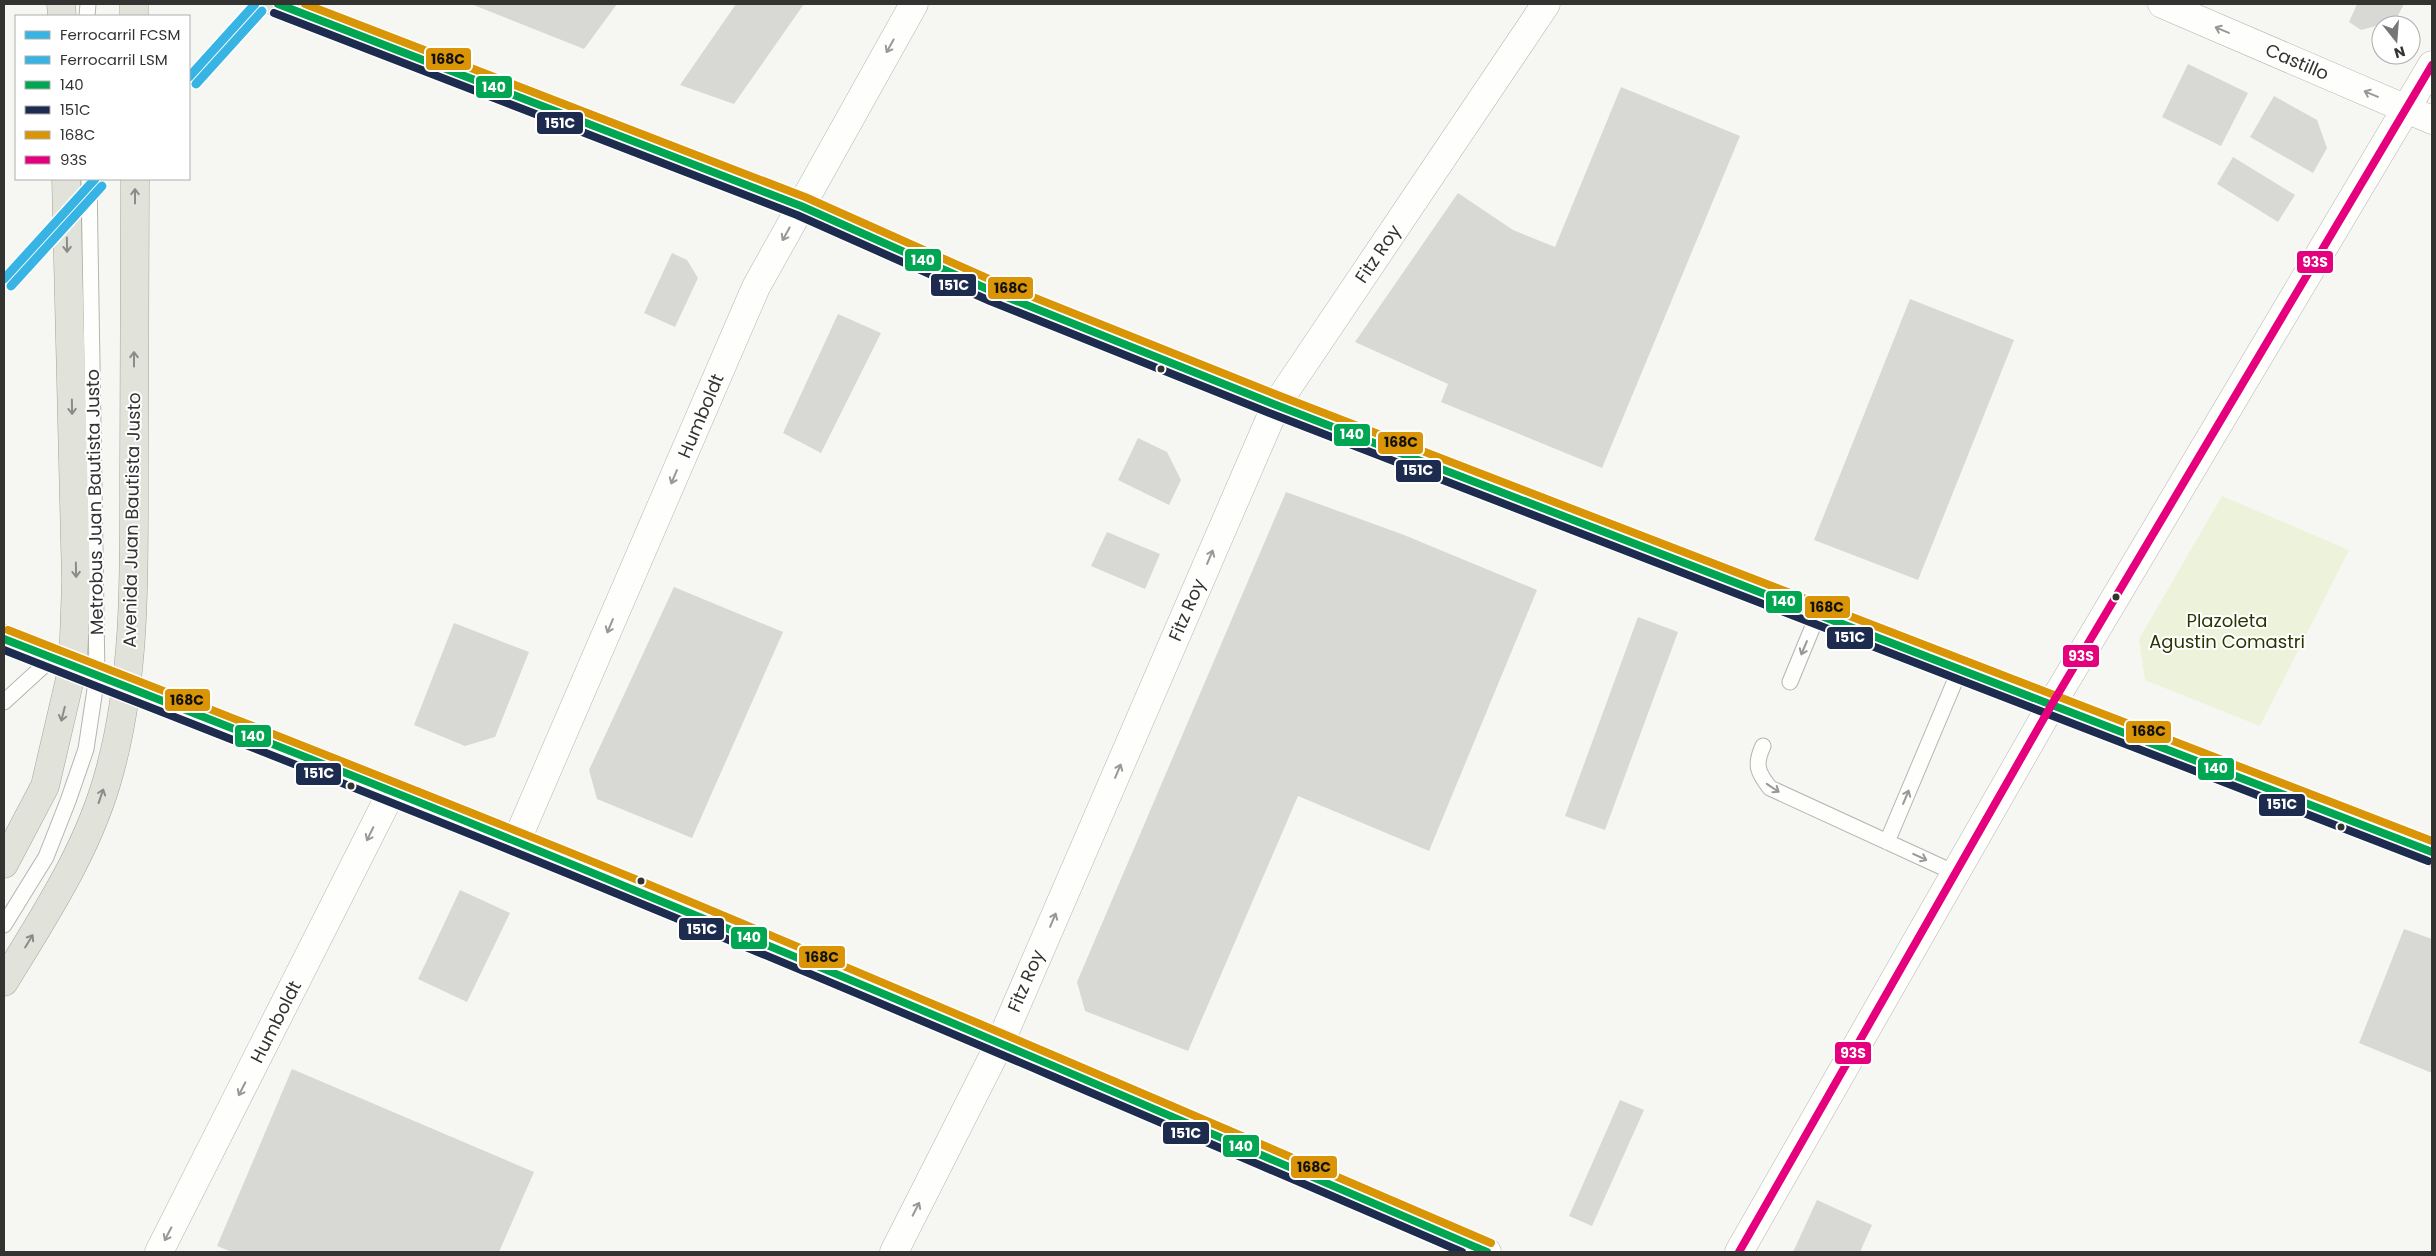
<svg xmlns="http://www.w3.org/2000/svg" width="2436" height="1256" viewBox="0 0 2436 1256" font-family="Poppins,sans-serif">
<style>
.green{fill:#ecf3da}
.building{fill:#d8d9d5}
.lines{fill:none;stroke-linecap:round;stroke-linejoin:round}
.lane-casing{stroke:#b4b5b2;stroke-width:17}
.street-casing{stroke:#b4b5b2;stroke-width:29}
.secondary-casing{stroke:#b4b5b2;stroke-width:29}
.primary-casing{stroke:#a1a595;stroke-width:29}
.lane{stroke:#fefefd;stroke-width:15}
.street{stroke:#fefefd;stroke-width:28}
.secondary{stroke:#fefefd;stroke-width:28}
.primary{stroke:#e1e3da;stroke-width:28}
.bus-1-casing{stroke:#fff;stroke-width:11}
.bus-2-casing{stroke:#fff;stroke-width:11}
.bus-3-casing{stroke:#fff;stroke-width:11}
.bus-4-casing{stroke:#fff;stroke-width:11}
.bus-1{stroke:#00a651;stroke-width:8}
.bus-2{stroke:#1d2b4f;stroke-width:8}
.bus-3{stroke:#da9507;stroke-width:8}
.bus-4{stroke:#e5007d;stroke-width:8}
.rail-1-casing{stroke:#fff;stroke-width:12}
.rail-2-casing{stroke:#fff;stroke-width:12}
.rail-1{stroke:#37b4e4;stroke-width:9}
.rail-2{stroke:#37b4e4;stroke-width:9}
.oneway{stroke:#989997}
.oneway2{stroke:#8a8c86}
.bus-dot{fill:#333431;stroke:#fff;stroke-width:2}
.labels{text-anchor:middle;stroke-width:4;stroke-linejoin:round;paint-order:stroke}
.street-label{font-size:18px;fill:#333431;stroke:#fff}
.park-label{font-size:18px;fill:#2b3502;stroke:#fff}
.line-badge{stroke:#fff;stroke-width:2}
.badge-label{font-size:14px;text-anchor:middle;font-weight:bold;fill:#fff}
.pale-badge-label{font-size:14px;text-anchor:middle;font-weight:bold;fill:#111}
</style>
<rect width="100%" height="100%" fill="#f6f7f2"/>
<path class="green" d="M2222 496 2349 550 2260 726 2145 680 2139 639Z"/>
<path class="building" d="M471 4H617L584 49Z
M736 4H804L734 104 680 85Z
M2357 4H2404L2395 21 2361 30 2349 22Z
M2188 64 2248 93 2221 146 2162 117Z
M1621 87 1740 136 1602 468 1441 402 1448 384 1355 342 1458 193 1513 230 1555 247Z
M2274 96 2317 120 2327 148 2313 173 2250 137Z
M2233 157 2295 195 2278 222 2217 184Z
M672 253 687 260 698 278 675 327 644 313Z
M1910 299 2014 340 1918 580 1814 540Z
M838 314 881 333 821 453 783 433Z
M1138 438 1167 452 1181 480 1169 505 1118 480Z
M1286 492 1404 535 1537 590 1429 851 1298 796 1188 1051 1085 1011 1077 982Z
M1107 532 1160 554 1145 589 1091 566Z
M674 587 783 632 692 838 597 799 589 770Z
M1638 617 1678 632 1605 830 1565 816Z
M454 623 529 652 495 737 465 746 414 725Z
M460 890 510 913 467 1002 418 979Z
M2404 929 2432 939V1073L2359 1043Z
M292 1069 534 1172 499 1252H232L217 1246Z
M1620 1100 1644 1110 1592 1226 1569 1216Z
M1817 1200 1872 1225 1860 1252H1793Z"/>
<g class="lines">
<defs>
<path id="lane" d="M87 16 88 4
M1790 682 1818 614
M4 702 52 658
M1763 746C1754 765 1758 773 1770 788L1955 873
M1887 842 1960 669
M4 925 46 857 68 801 86 749 97 676 89 179"/>
<path id="street" d="M2162 4 2432 120
M516 842 756 287 914 4
M159 1252 392 791
M894 1252 1000 1043 1276 405 1546 4
M1739 1252 2052 704 2432 65"/>
<path id="secondary" d="M4 639 392 791 642 893 1000 1043 1487 1252"/>
<path id="primary" d="M61 4 62 16
M134 4V16
M278 4 801 206 994 292 1276 405 2432 852
M4 864 45 786 73 666 76 582 66 179
M4 982C45 915 90 847 110 770 136 674 134 574 134 475 134 377 134 278 135 179"/>
</defs>
<use href="#lane" class="lane-casing"/>
<use href="#street" class="street-casing"/>
<use href="#secondary" class="secondary-casing"/>
<use href="#primary" class="primary-casing"/>
<use href="#lane" class="lane"/>
<use href="#street" class="street"/>
<use href="#secondary" class="secondary"/>
<use href="#primary" class="primary"/>
<defs>
<path id="bus-1" d="M278 4 801 206 994 292 1276 405 2432 852
M4 639C217 722 430 805 641 893 924 1009 1205 1131 1487 1252"/>
<path id="bus-2" d="M274 13 797 215 990 301 1272 414 2428 861
M4 650C215 733 427 815 637 902 914 1016 1188 1134 1462 1252"/>
<path id="bus-3" d="M305 4 805 197 998 283 1280 396 2432 841
M8 630C220 713 433 796 645 883 928 1000 1209 1122 1491 1243"/>
<path id="bus-4" d="M1739 1252 2052 704 2432 65"/>
</defs>
<use href="#bus-1" class="bus-1-casing"/>
<use href="#bus-2" class="bus-2-casing"/>
<use href="#bus-3" class="bus-3-casing"/>
<use href="#bus-4" class="bus-4-casing"/>
<use href="#bus-1" class="bus-1"/>
<use href="#bus-2" class="bus-2"/>
<use href="#bus-3" class="bus-3"/>
<use href="#bus-4" class="bus-4"/>
<defs>
<path id="rail-1" d="M189 77 255 4
M4 279 95 179"/>
<path id="rail-2" d="M196 84 262 11
M11 286 102 186"/>
</defs>
<use href="#rail-1" class="rail-1-casing"/>
<use href="#rail-2" class="rail-2-casing"/>
<use href="#rail-1" class="rail-1"/>
<use href="#rail-2" class="rail-2"/>
</g>
<defs><path id="oneway-shaft" d="M-6 0H5M1.5-3L5.5 0L1.5 3" fill="none" stroke-width="1.6" stroke-linecap="round" stroke-linejoin="round" transform="scale(1.25)"/></defs>
<g class="oneway">
<use href="#oneway-shaft" transform="translate(2222 30) rotate(-157)"/>
<use href="#oneway-shaft" transform="translate(890 46) rotate(119)"/>
<use href="#oneway-shaft" transform="translate(2371 94) rotate(-157)"/>
<use href="#oneway-shaft" transform="translate(786 234) rotate(119)"/>
<use href="#oneway-shaft" transform="translate(674 477) rotate(113)"/>
<use href="#oneway-shaft" transform="translate(1210 557) rotate(-67)"/>
<use href="#oneway-shaft" transform="translate(610 626) rotate(113)"/>
<use href="#oneway-shaft" transform="translate(1804 648) rotate(113)"/>
<use href="#oneway-shaft" transform="translate(1118 771) rotate(-67)"/>
<use href="#oneway-shaft" transform="translate(1773 788) rotate(34)"/>
<use href="#oneway-shaft" transform="translate(1906 797) rotate(-67)"/>
<use href="#oneway-shaft" transform="translate(370 834) rotate(116)"/>
<use href="#oneway-shaft" transform="translate(1920 857) rotate(25)"/>
<use href="#oneway-shaft" transform="translate(1053 920) rotate(-67)"/>
<use href="#oneway-shaft" transform="translate(242 1089) rotate(117)"/>
<use href="#oneway-shaft" transform="translate(916 1209) rotate(-63)"/>
<use href="#oneway-shaft" transform="translate(168 1234) rotate(117)"/>
</g>
<g class="oneway2">
<use href="#oneway-shaft" transform="translate(135 196) rotate(-90)"/>
<use href="#oneway-shaft" transform="translate(67 245) rotate(89)"/>
<use href="#oneway-shaft" transform="translate(134 359) rotate(-90)"/>
<use href="#oneway-shaft" transform="translate(72 407) rotate(89)"/>
<use href="#oneway-shaft" transform="translate(76 570) rotate(89)"/>
<use href="#oneway-shaft" transform="translate(63 714) rotate(104)"/>
<use href="#oneway-shaft" transform="translate(101 796) rotate(-71)"/>
<use href="#oneway-shaft" transform="translate(29 941) rotate(-59)"/>
</g>
<g class="bus-dot">
<circle cx="1161" cy="369" r="4.5"/>
<circle cx="2116" cy="597" r="4.5"/>
<circle cx="351" cy="786" r="4.5"/>
<circle cx="2341" cy="827" r="4.5"/>
<circle cx="641" cy="881" r="4.5"/>
</g>
<g class="labels">
<g class="street-label">
<text transform="translate(2297 62) rotate(23)" y="6">Castillo</text>
<text transform="translate(1378 254) rotate(-56)" y="6">Fitz Roy</text>
<text transform="translate(701 416) rotate(-67)" y="6">Humboldt</text>
<text transform="translate(95 502) rotate(-91)" y="6">Metrobus Juan Bautista Justo</text>
<text transform="translate(132 520) rotate(-89)" y="6">Avenida Juan Bautista Justo</text>
<text transform="translate(1187 610) rotate(-67)" y="6">Fitz Roy</text>
<text transform="translate(1026 981) rotate(-67)" y="6">Fitz Roy</text>
<text transform="translate(276 1022) rotate(-63)" y="6">Humboldt</text>
</g>
<g class="park-label">
<text x="2227" y="627">Plazoleta<tspan x="2227" dy="21">Agustin Comastri</tspan></text>
</g>
</g>
<g class="line-badge">
<rect x="425" y="47" width="47" height="24" rx="5" fill="#da9507"/>
<rect x="475" y="75" width="38" height="24" rx="5" fill="#00a651"/>
<rect x="536" y="111" width="48" height="24" rx="5" fill="#1d2b4f"/>
<rect x="904" y="248" width="38" height="24" rx="5" fill="#00a651"/>
<rect x="2296" y="250" width="38" height="24" rx="5" fill="#e5007d"/>
<rect x="930" y="273" width="47" height="24" rx="5" fill="#1d2b4f"/>
<rect x="987" y="276" width="47" height="24" rx="5" fill="#da9507"/>
<rect x="1333" y="423" width="38" height="24" rx="5" fill="#00a651"/>
<rect x="1377" y="431" width="47" height="24" rx="5" fill="#da9507"/>
<rect x="1395" y="459" width="47" height="24" rx="5" fill="#1d2b4f"/>
<rect x="1765" y="590" width="38" height="24" rx="5" fill="#00a651"/>
<rect x="1804" y="595" width="47" height="24" rx="5" fill="#da9507"/>
<rect x="1826" y="626" width="48" height="24" rx="5" fill="#1d2b4f"/>
<rect x="2062" y="644" width="38" height="24" rx="5" fill="#e5007d"/>
<rect x="164" y="688" width="47" height="24" rx="5" fill="#da9507"/>
<rect x="2125" y="720" width="47" height="24" rx="5" fill="#da9507"/>
<rect x="234" y="724" width="38" height="24" rx="5" fill="#00a651"/>
<rect x="2197" y="757" width="38" height="24" rx="5" fill="#00a651"/>
<rect x="295" y="762" width="47" height="24" rx="5" fill="#1d2b4f"/>
<rect x="2258" y="793" width="48" height="24" rx="5" fill="#1d2b4f"/>
<rect x="678" y="917" width="47" height="24" rx="5" fill="#1d2b4f"/>
<rect x="730" y="926" width="38" height="24" rx="5" fill="#00a651"/>
<rect x="798" y="945" width="48" height="24" rx="5" fill="#da9507"/>
<rect x="1834" y="1041" width="38" height="24" rx="5" fill="#e5007d"/>
<rect x="1162" y="1121" width="48" height="24" rx="5" fill="#1d2b4f"/>
<rect x="1222" y="1134" width="38" height="24" rx="5" fill="#00a651"/>
<rect x="1290" y="1155" width="48" height="24" rx="5" fill="#da9507"/>
</g>
<g class="badge-label">
<text x="494" y="92">140</text>
<text x="560" y="128">151C</text>
<text x="923" y="265">140</text>
<text x="2315" y="267">93S</text>
<text x="954" y="290">151C</text>
<text x="1352" y="439">140</text>
<text x="1418" y="475">151C</text>
<text x="1784" y="606">140</text>
<text x="1850" y="642">151C</text>
<text x="2081" y="661">93S</text>
<text x="253" y="741">140</text>
<text x="2216" y="773">140</text>
<text x="319" y="778">151C</text>
<text x="2282" y="809">151C</text>
<text x="702" y="934">151C</text>
<text x="749" y="942">140</text>
<text x="1853" y="1058">93S</text>
<text x="1186" y="1138">151C</text>
<text x="1241" y="1151">140</text>
</g>
<g class="pale-badge-label">
<text x="448" y="64">168C</text>
<text x="1011" y="293">168C</text>
<text x="1401" y="447">168C</text>
<text x="1827" y="612">168C</text>
<text x="187" y="705">168C</text>
<text x="2149" y="736">168C</text>
<text x="822" y="962">168C</text>
<text x="1314" y="1172">168C</text>
</g>
<rect width="2436" height="1256" fill="none" stroke="#333431" stroke-width="10"/>
<rect x="15" y="15" width="175" height="165" fill="#ffffff" stroke="#adaead"/>
<rect x="25" y="31" width="25" height="8" fill="#37b4e4" stroke="#adaead"/>
<text x="60" y="40" font-size="15" fill="#333431">Ferrocarril FCSM</text>
<rect x="25" y="56" width="25" height="8" fill="#37b4e4" stroke="#adaead"/>
<text x="60" y="65" font-size="15" fill="#333431">Ferrocarril LSM</text>
<rect x="25" y="81" width="25" height="8" fill="#00a651" stroke="#adaead"/>
<text x="60" y="90" font-size="15" fill="#333431">140</text>
<rect x="25" y="106" width="25" height="8" fill="#1d2b4f" stroke="#adaead"/>
<text x="60" y="115" font-size="15" fill="#333431">151C</text>
<rect x="25" y="131" width="25" height="8" fill="#da9507" stroke="#adaead"/>
<text x="60" y="140" font-size="15" fill="#333431">168C</text>
<rect x="25" y="156" width="25" height="8" fill="#e5007d" stroke="#adaead"/>
<text x="60" y="165" font-size="15" fill="#333431">93S</text>
<g transform="translate(2396 40) rotate(163)"><circle r="24" fill="#ffffff" stroke="#adaead"/>
<path d="M0-4L9 19L0 12L-9 19Z" fill="#777875"/>
<text y="-8" font-size="14" font-weight="bold" text-anchor="middle" fill="#333431">N</text>
</g>
</svg>
